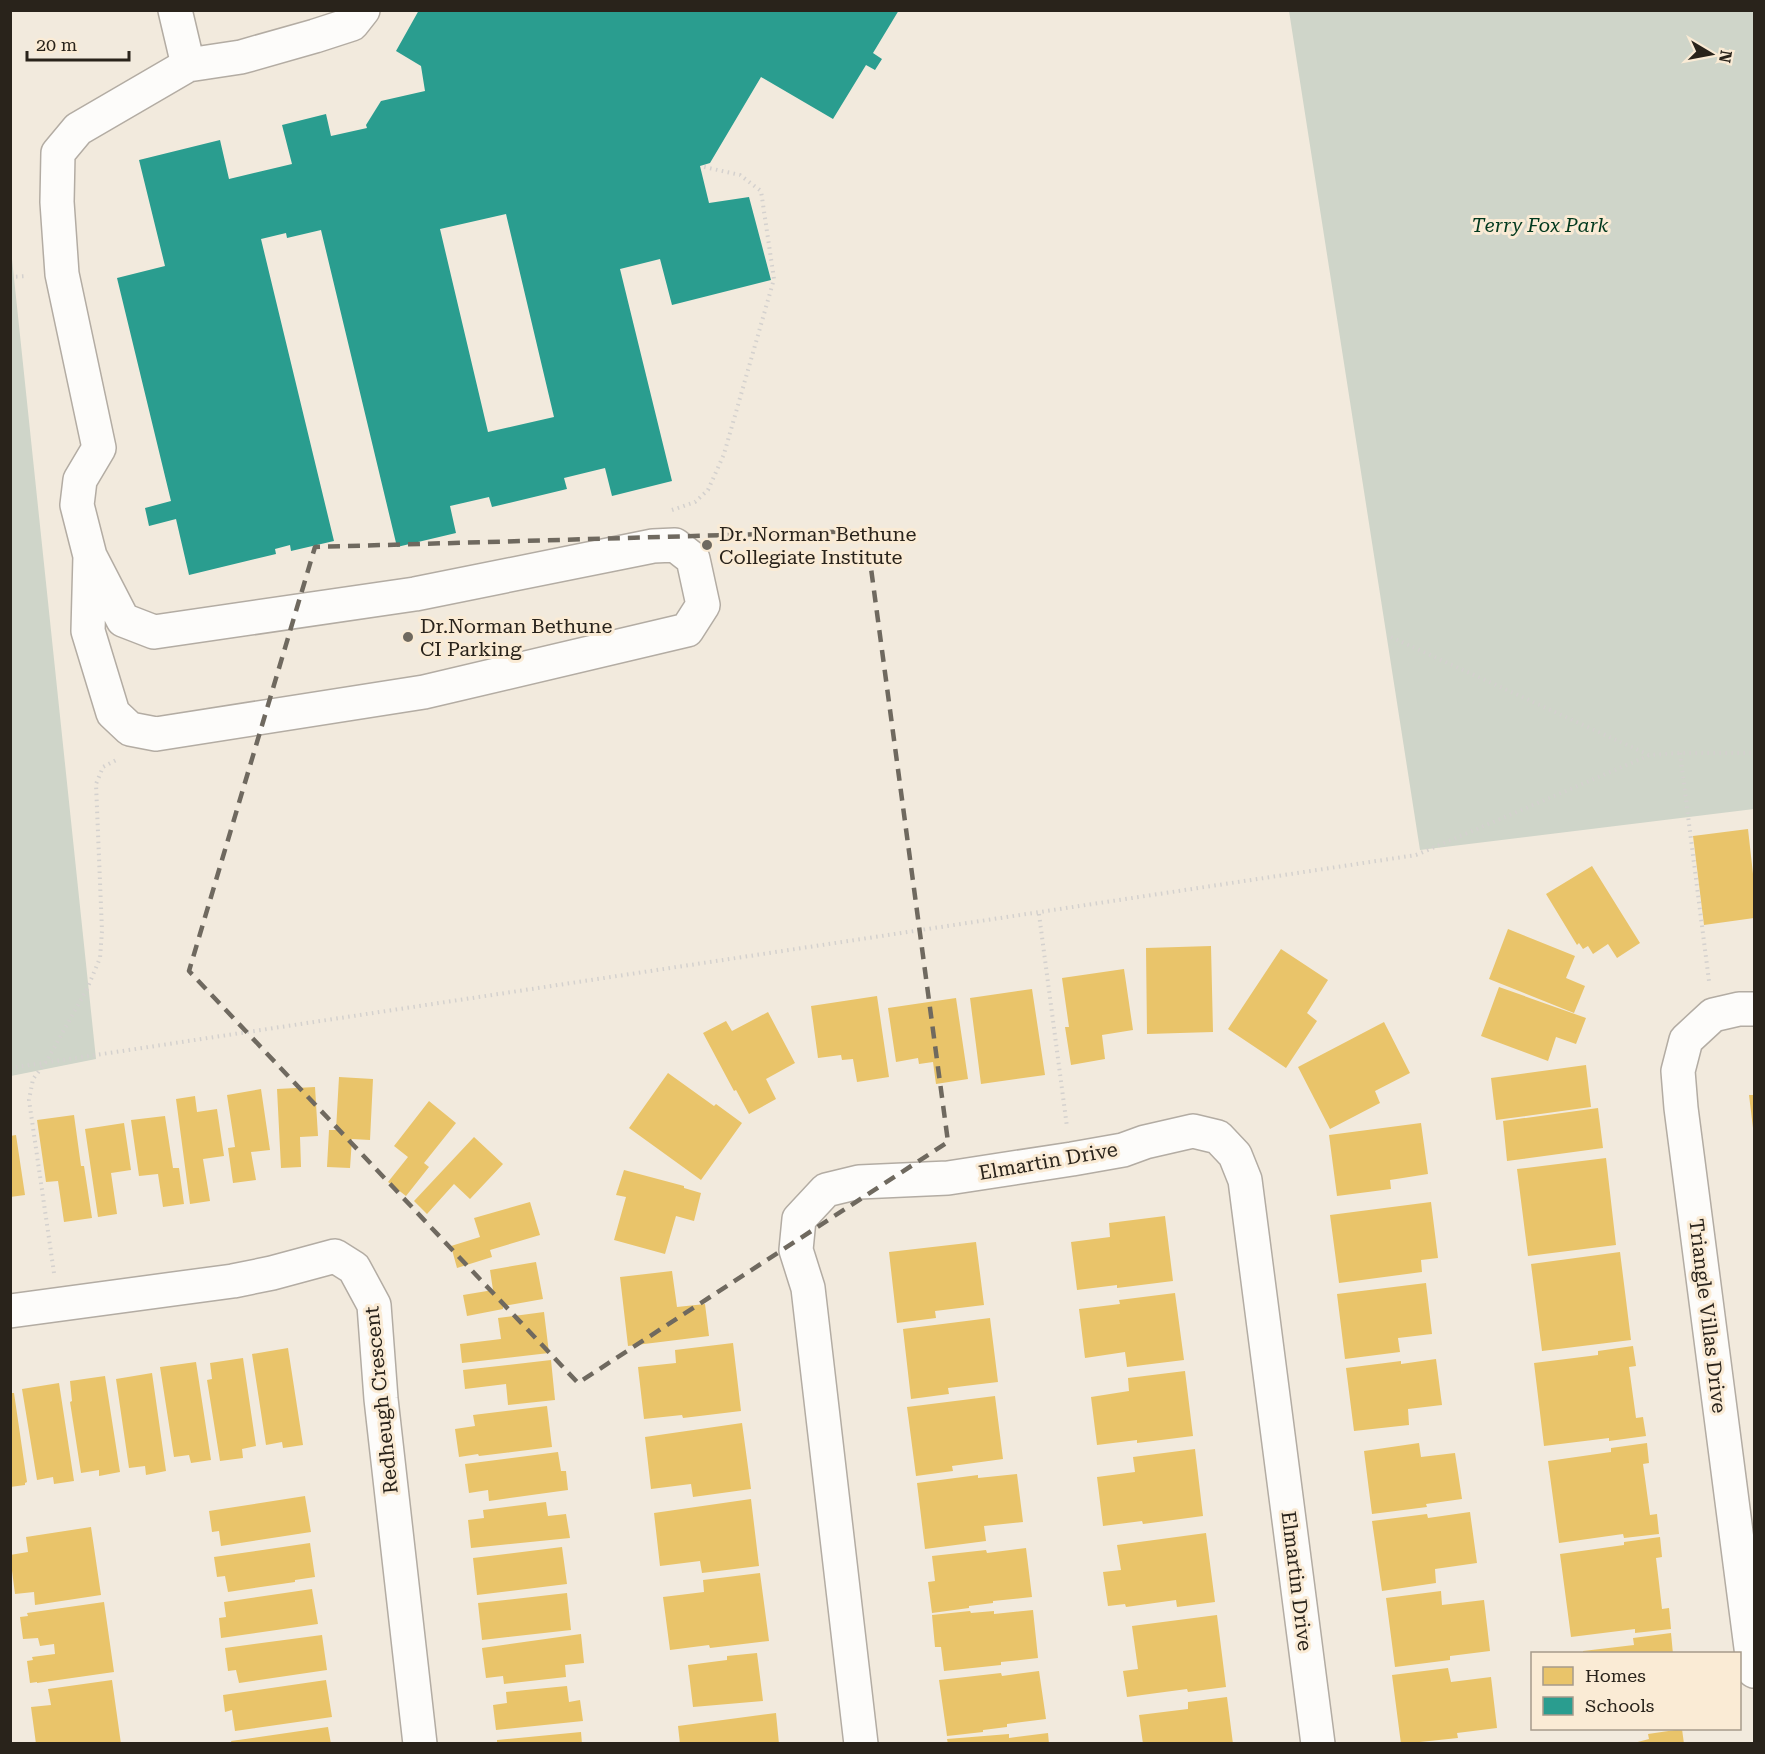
<svg xmlns="http://www.w3.org/2000/svg" width="1765" height="1754" viewBox="0 0 1765 1754" font-family="'Roboto Serif',serif">
<style>
.green{fill:#cfd5c9}
.homes{fill:#e9c46a}
.schools{fill:#2a9d8f;fill-rule:evenodd}
.lines{fill:none;stroke-linecap:round;stroke-linejoin:round}
.minor-casing{stroke:#b3aca3;stroke-width:36}
.path{stroke:#d4d1ce;stroke-width:4;stroke-dasharray:1.5 4.5;stroke-linecap:butt}
.minor{stroke:#fdfcfa;stroke-width:33}
.marked{fill:none;stroke:#6f695f;stroke-width:4.5;stroke-dasharray:12 8;stroke-linejoin:round}
.poi-dot{fill:#6f695f;stroke:#faebd5;stroke-width:2}
.labels{text-anchor:middle;stroke-width:6;stroke-linejoin:round;paint-order:stroke}
.park-label{font-size:20px;font-style:italic;fill:#01391e;stroke:#faebd5}
.poi-label{font-size:20px;fill:#29231b;stroke:#faebd5;text-anchor:start}
.street-label{font-size:20px;fill:#29231b;stroke:#faebd5}
</style>
<rect width="100%" height="100%" fill="#f2eadd"/>
<path class="green" d="M1289 11H1754V809L1420 850Z
M10 240 96 1059 11 1076H10Z"/>
<path class="homes" d="M1748 829 1754 883V918L1704 925 1693 836Z
M1592 866 1640 943 1617 958 1608 944 1593 954 1588 946 1583 949 1579 943 1577 945 1546 894Z
M1508 929 1575 956 1566 978 1585 986 1574 1013 1489 979Z
M1211 946 1213 1032 1147 1034 1146 948Z
M1281 949 1328 980 1307 1013 1317 1021 1286 1068 1228 1029Z
M1124 969 1133 1030 1102 1035 1105 1059 1071 1065 1065 1027H1069L1062 978Z
M1499 987 1586 1018 1576 1044 1556 1037 1548 1061 1481 1036Z
M1032 989 1045 1075 981 1084 970 998Z
M877 996 889 1077 857 1082 853 1059 842 1060 841 1055 818 1058 811 1006Z
M956 998 968 1079 936 1084 933 1062 919 1064 918 1058 896 1062 888 1008Z
M768 1012 795 1063 766 1079 776 1099 749 1114 736 1090 734 1091 703 1033 726 1021 732 1031Z
M1384 1022 1410 1073 1375 1091 1380 1103 1330 1129 1298 1067Z
M1586 1065 1591 1107 1496 1120 1491 1078Z
M668 1073 714 1106 716 1104 742 1123 701 1180 629 1128Z
M339 1077 373 1079 370 1140 352 1139 350 1168 327 1167 329 1130H336Z
M315 1087 318 1136 300 1137 301 1167 281 1168 277 1089Z
M261 1089 270 1150 251 1152 256 1180 233 1183 228 1148 235 1147 227 1095Z
M1749 1095H1754V1128H1753Z
M195 1096 197 1112 217 1109 224 1156 203 1159 210 1201 190 1204 176 1099Z
M429 1101 456 1123 424 1163 429 1167 406 1196 388 1182 408 1157 394 1146Z
M1598 1108 1603 1148 1507 1161 1503 1121Z
M74 1115 81 1166H84L92 1218 64 1222 58 1181 46 1182 37 1120Z
M165 1116 173 1168H179L184 1204 163 1207 158 1174 139 1176 131 1120Z
M124 1123 131 1170 111 1173 117 1214 98 1217 85 1129Z
M1421 1123 1428 1174 1390 1180 1391 1189 1337 1196 1329 1135Z
M16 1135 25 1195 10 1197V1136Z
M474 1137 503 1164 470 1199 454 1184 427 1214 414 1201Z
M1606 1158 1616 1245 1528 1256 1517 1169Z
M624 1170 684 1186V1188L701 1193 694 1221 676 1216 665 1254 614 1240 626 1197 616 1195Z
M530 1202 540 1235 490 1250 492 1257 457 1268 451 1246 480 1237 474 1218Z
M1431 1202 1438 1258 1421 1260 1422 1272 1339 1283 1330 1215Z
M1165 1216 1173 1281 1117 1288V1285L1077 1290 1071 1242 1110 1237 1109 1223Z
M976 1242 984 1305 935 1311 936 1318 897 1323 889 1252Z
M1620 1252 1631 1340 1542 1351 1531 1264Z
M536 1262 543 1299 503 1306V1309L467 1316 463 1295 493 1290 490 1270Z
M672 1271 677 1307 705 1304 709 1336 628 1346 620 1277Z
M1426 1283 1432 1334 1398 1338 1400 1352 1345 1359 1337 1294Z
M1175 1293 1184 1360 1127 1367 1125 1352 1085 1358 1079 1309 1120 1304 1119 1300Z
M544 1312 549 1353 462 1363 460 1344 501 1339 498 1318Z
M990 1318 998 1382 948 1388 949 1394 911 1399 903 1329Z
M733 1343 741 1411 683 1418 682 1415 644 1419 638 1367 676 1363 675 1350Z
M1633 1346 1636 1366 1629 1367 1636 1418 1643 1417 1646 1436 1609 1441V1438L1544 1446 1534 1363 1598 1355V1351Z
M288 1348 303 1445 283 1448 282 1442 266 1445 252 1354Z
M243 1358 256 1446 242 1449 243 1458 220 1461 207 1380 212 1379 210 1363Z
M1436 1359 1442 1405 1408 1409 1409 1425 1354 1431 1346 1368 1401 1361V1364Z
M551 1360 555 1400 508 1405 506 1384 465 1389 463 1370Z
M196 1362 211 1460 191 1463 189 1455 174 1457 160 1367Z
M1185 1371 1193 1436 1137 1443V1440L1097 1445 1091 1397 1129 1391 1128 1378Z
M152 1373 166 1471 146 1475 145 1466 129 1468 116 1379Z
M105 1376 120 1472 99 1476V1470L81 1473 70 1402 72 1401 70 1381Z
M59 1383 74 1481 54 1484 53 1477 37 1480 22 1389Z
M10 1393H14L27 1482 25 1483V1485L10 1487Z
M995 1396 1003 1459 952 1466 953 1471 916 1476 907 1407Z
M547 1406 552 1447 479 1456 478 1454 459 1457 455 1429 475 1426 473 1415Z
M742 1423 751 1489 693 1497 691 1484 651 1489 645 1437Z
M1419 1443 1421 1457 1455 1453 1462 1499 1426 1504 1427 1507 1372 1514 1364 1451Z
M1647 1443 1649 1463 1643 1464 1650 1515 1657 1514 1659 1534 1624 1538 1623 1534 1559 1543 1548 1461 1611 1452V1448Z
M1195 1449 1203 1516 1143 1524 1142 1521 1103 1526 1097 1477 1135 1472 1133 1457Z
M558 1452 561 1471H566L568 1490 489 1501 488 1490 469 1493 465 1464Z
M1017 1474 1023 1522 984 1526 986 1541 925 1549 917 1483 978 1475V1478Z
M305 1496 311 1532 221 1546 219 1531 212 1532 209 1511Z
M751 1499 759 1566 702 1573 700 1561 660 1566 654 1513Z
M546 1502 548 1516 566 1514 570 1538 471 1548 468 1520 484 1518 483 1510Z
M1470 1512 1477 1563 1435 1569 1436 1583 1382 1591 1372 1521 1427 1514 1428 1518Z
M91 1527 101 1595 35 1605 34 1592 15 1594 10 1555 28 1552 26 1537Z
M1206 1533 1215 1602 1177 1607 1176 1600 1126 1607 1125 1604 1108 1606 1103 1572 1121 1570 1117 1545Z
M1660 1537 1662 1557 1656 1558 1659 1583 1662 1609 1669 1608 1671 1629 1635 1633V1629L1571 1637 1560 1554 1624 1545V1542Z
M310 1543 315 1577 295 1580V1582L228 1592 225 1576 217 1577 214 1557Z
M562 1547 567 1584 477 1595 473 1558Z
M1026 1548 1032 1597 993 1601V1603L969 1606V1608L932 1613 928 1582 935 1581 932 1556 986 1550 987 1553Z
M760 1573 769 1641 710 1648 709 1645 670 1650 663 1597 704 1592 703 1580Z
M312 1589 318 1624 221 1638 219 1618 226 1617 224 1602Z
M1441 1591 1442 1605 1484 1600 1490 1651 1450 1656V1660L1395 1667 1386 1598Z
M567 1593 571 1630 482 1640 478 1603Z
M104 1602 114 1672 37 1683V1682L30 1683 27 1661 33 1660 32 1657 55 1654 54 1644 40 1646 38 1638 23 1639 20 1617 28 1616 27 1613Z
M1033 1610 1038 1658 1001 1662V1665L944 1671 941 1647H935L932 1615 970 1611 971 1613 994 1611V1614Z
M1217 1615 1226 1687 1188 1692 1187 1689 1127 1697 1123 1671 1138 1669 1132 1626Z
M1671 1633 1673 1654H1583V1651L1634 1645 1633 1638Z
M581 1634 584 1663 565 1665 566 1677 504 1684 503 1676 486 1678 482 1648Z
M322 1635 327 1670 239 1683 236 1670 228 1671 225 1648Z
M757 1653 763 1701 693 1707 688 1665 727 1660V1656Z
M1448 1668 1451 1682 1491 1677 1497 1728 1457 1733 1458 1738 1401 1744 1392 1675Z
M1039 1671 1046 1719 1007 1724V1727L983 1730V1732L947 1736 939 1680 1001 1673 1002 1676Z
M112 1680 121 1744H36L31 1707 51 1705 48 1689Z
M326 1680 332 1717 235 1731 232 1710 225 1712 223 1695Z
M567 1686 569 1702 580 1700 583 1721 496 1730 493 1705 507 1703 506 1692Z
M1227 1697 1233 1744H1143L1139 1715 1188 1709V1702Z
M776 1713 779 1744H680L678 1726Z
M328 1727 331 1744H232L231 1741Z
M1682 1729 1684 1744H1630L1649 1739 1648 1734Z
M581 1732 582 1744H497V1740Z
M1048 1733 1049 1744H948L947 1739 1009 1734V1738Z"/>
<path class="schools" d="M419 10H899L873 53 882 59 875 70 866 65 833 119 761 77 710 163 700 166 709 203 749 197 771 280 672 305 660 259 620 269 672 481 612 496 605 468 564 478 567 489 492 507 489 497 450 506 456 533 397 547 321 230 287 238 286 233 261 239 334 541 291 551 290 545 275 549 276 554 189 575 176 519 149 526 145 508 171 501 117 278 165 266 139 160 220 140 229 179 292 164 282 125 326 114 331 136 367 128 366 125 381 101 425 91 421 66 396 51ZM506 214 554 417 488 432 440 229Z"/>
<g class="lines">
<defs>
<path id="minor" d="M175 10 188 65 241 57 315 36 352 24 363 10
M675 545 693 559 703 605 687 630 424 692 156 734 130 729 113 713 88 631 90 556 123 620 154 632 415 594 653 546Z
M90 556 77 505 80 480 99 448 62 274 57 202 58 153 78 129 188 65
M1754 1009H1739L1713 1015 1686 1040 1678 1071 1681 1108 1754 1671
M10 1311 233 1281 272 1273 335 1256 354 1268 374 1305 381 1399 420 1744
M861 1744 808 1288 796 1250 799 1219 826 1190 859 1182 948 1178 1072 1159 1123 1150 1145 1142 1193 1131 1218 1137 1235 1155 1245 1180 1318 1744"/>
</defs>
<use href="#minor" class="minor-casing"/>
<path class="path" d="M10 277 28 276
M672 510 695 502 708 490 724 454 774 279 761 191 740 175 700 166
M1391 637 1649 755
M1680 753 1709 981
M1039 914 1067 1127
M10 1068 1416 855 1650 755 1680 753H1754
M54 1273 29 1100 33 1079 46 1062 87 989 100 958 102 931 96 784 103 767 118 759"/>
<use href="#minor" class="minor"/>
</g>
<path class="marked" d="M866 531 948 1142 578 1383 189 971 315 547Z"/>
<g class="poi-dot">
<circle cx="707" cy="545" r="6"/>
<circle cx="408" cy="637" r="6"/>
</g>
<g class="labels">
<g class="park-label">
<text x="1540" y="232">Terry Fox Park</text>
</g>
<g class="poi-label">
<text x="719" y="541">Dr. Norman Bethune<tspan x="719" dy="23">Collegiate Institute</tspan></text>
<text x="420" y="633">Dr.Norman Bethune<tspan x="420" dy="23">CI Parking</tspan></text>
</g>
<g class="street-label">
<text transform="translate(1048 1161) rotate(-10)" y="7">Elmartin Drive</text>
<text transform="translate(1708 1316) rotate(83)" y="7">Triangle Villas Drive</text>
<text transform="translate(381 1400) rotate(-96)" y="7">Redheugh Crescent</text>
<text transform="translate(1297 1581) rotate(83)" y="7">Elmartin Drive</text>
</g>
</g>
<rect width="1765" height="1754" fill="none" stroke="#29231b" stroke-width="24"/>
<rect x="1531" y="1652" width="210" height="78" fill="#faebd5" stroke="#a69b8b" stroke-width="1.5"/>
<rect x="1543" y="1667" width="30" height="18" fill="#e9c46a" stroke="#a69b8b" stroke-width="1.5"/>
<text x="1585" y="1682" font-size="18" fill="#29231b">Homes</text>
<rect x="1543" y="1697" width="30" height="18" fill="#2a9d8f" stroke="#a69b8b" stroke-width="1.5"/>
<text x="1585" y="1712" font-size="18" fill="#29231b">Schools</text>
<g transform="translate(1711 54) rotate(100)" stroke="#faebd5" stroke-width="4.5" paint-order="stroke">
<path d="M0-4.5L10 22L0 15L-10 22Z" fill="#29231b"/>
<text y="-9" font-size="16" font-weight="bold" text-anchor="middle" fill="#29231b">N</text>
</g>
<path d="M27 51v9h102v-9" fill="none" stroke="#29231b" stroke-width="3"/>
<text x="36" y="51" font-size="18" fill="#29231b" stroke="#faebd5" stroke-width="4.5" paint-order="stroke">20 m</text>
</svg>
